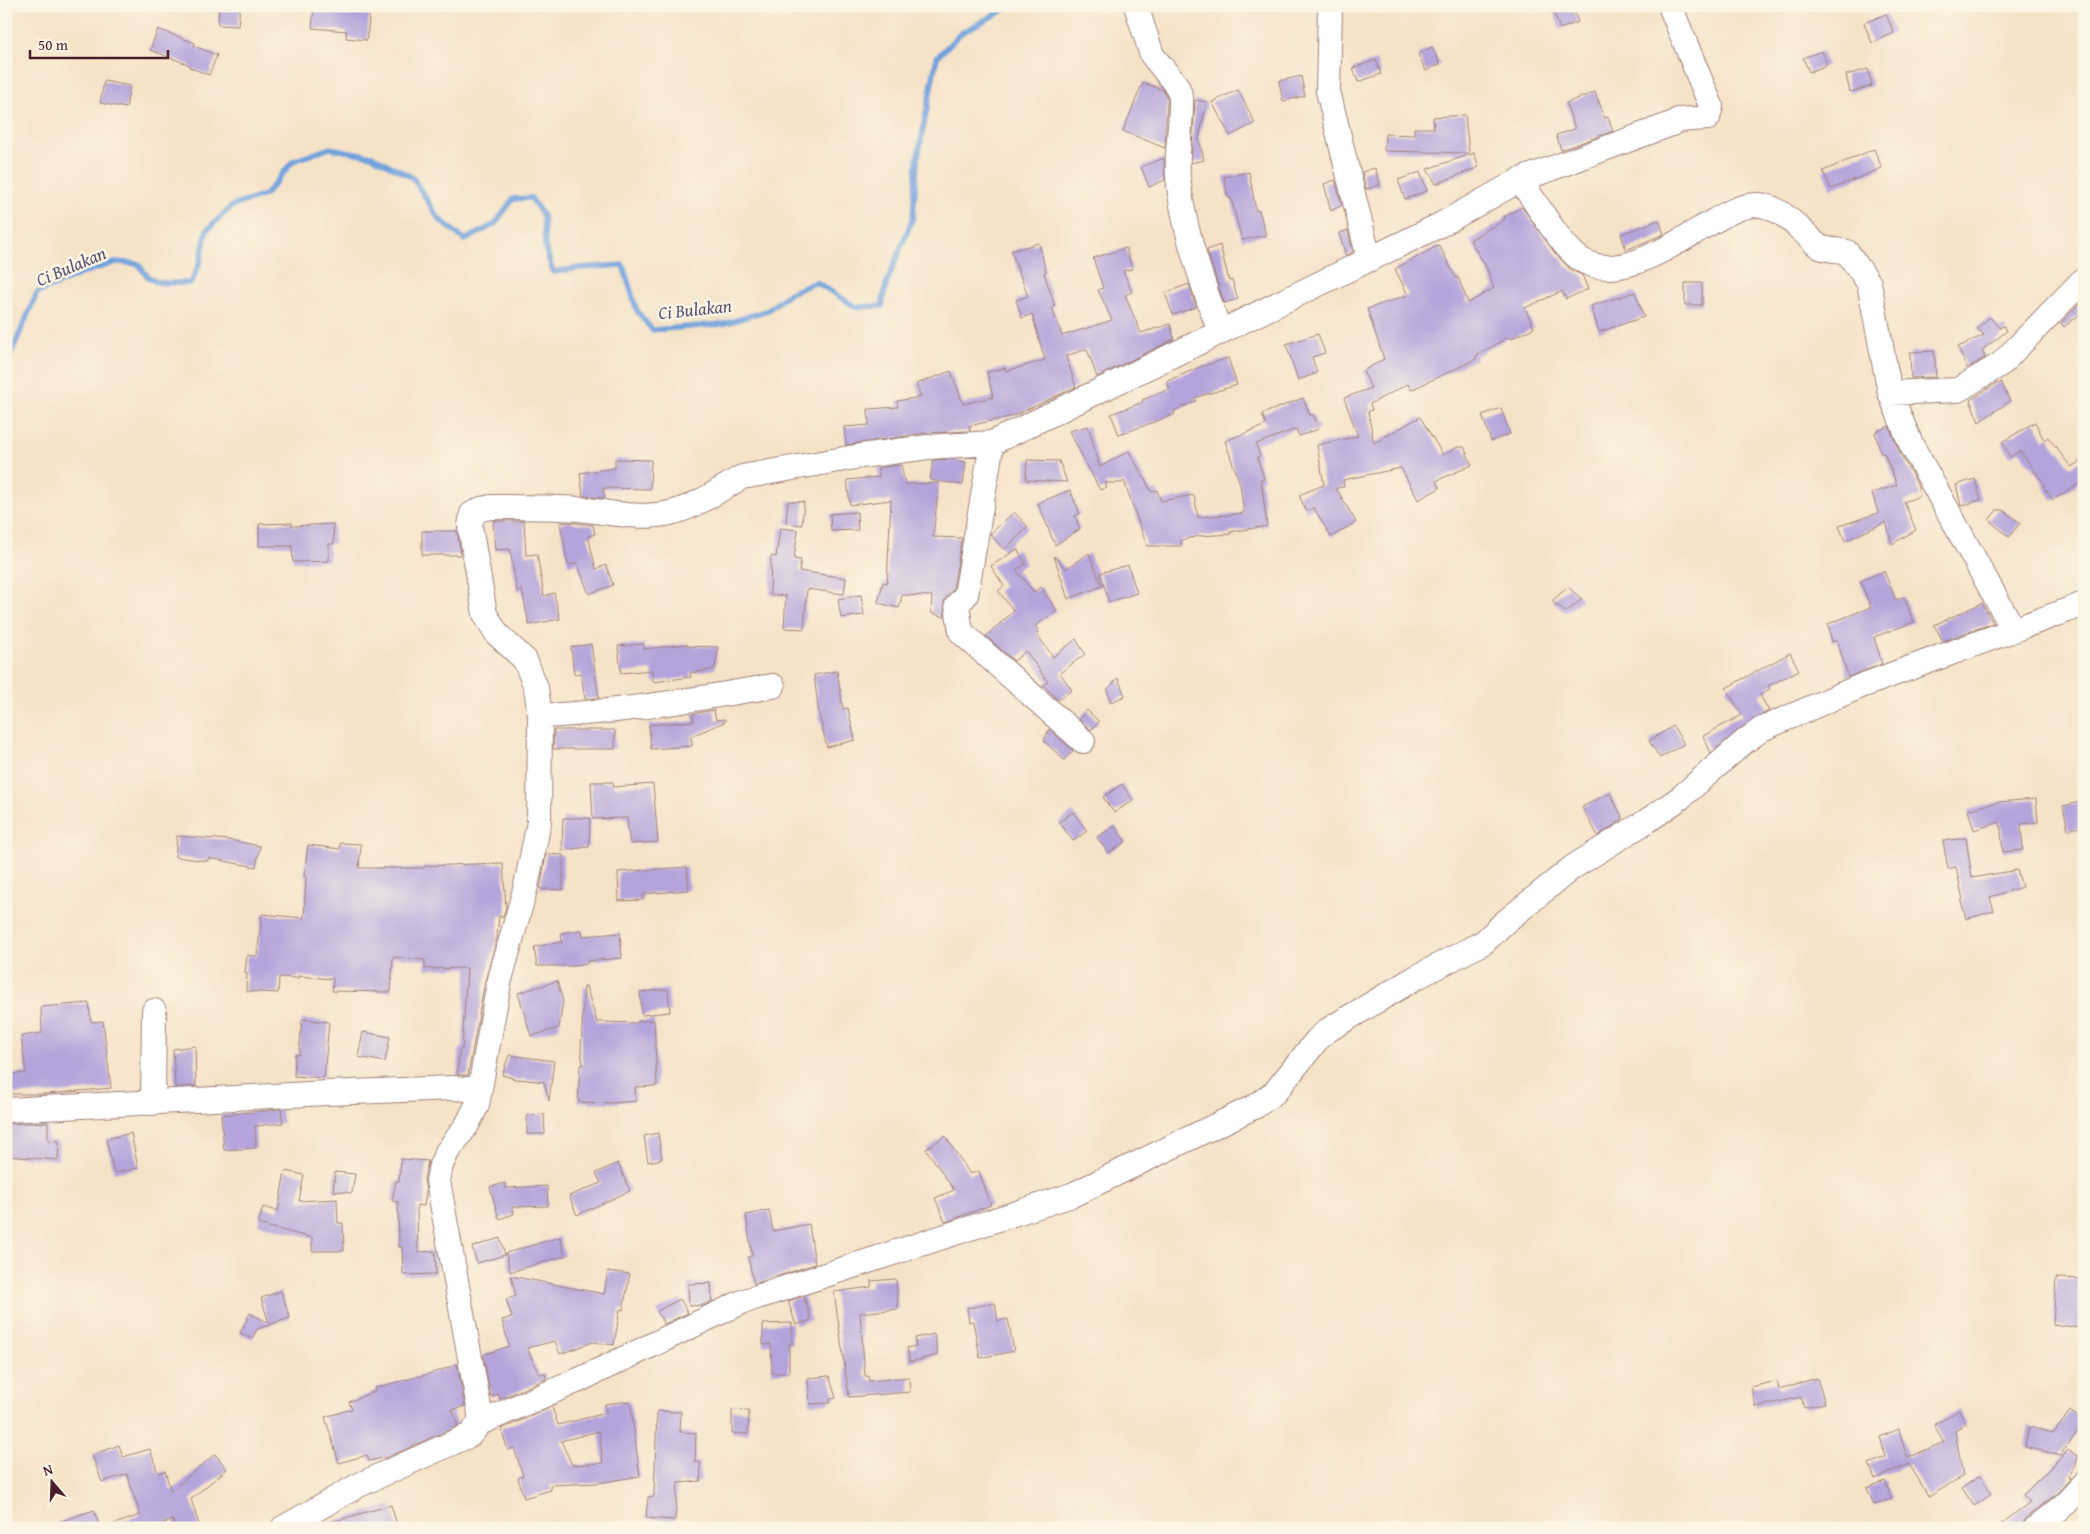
<svg xmlns="http://www.w3.org/2000/svg" width="2090" height="1534" font-family="'Gentium Book Plus',serif">
	<style>
		.lines { fill: none; stroke-linecap: round; stroke-linejoin: round }
		.stream { stroke: #73a2dc; stroke-width: 5.5 }
		.building { fill: #b5a4db; fill-rule: evenodd }
		.minor-casing { stroke: #a0817a; stroke-width: 26 }
		.minor { stroke: #fff; stroke-width: 24 }
		.labels { text-anchor: middle; dominant-baseline: central; stroke-width: 5; stroke-linejoin: round; paint-order: stroke }
		.water-label { font-size: 18px; font-style: italic; fill: #5a5372; stroke: #fcf5e5 }
	</style>
	<rect width="100%" height="100%" fill="#fcf5e5"/>
	<filter id="ink" filterUnits="userSpaceOnUse"><feTurbulence type="fractalNoise" baseFrequency=".02" numOctaves="2"/><feDisplacementMap in="SourceGraphic" scale="10" xChannelSelector="R" yChannelSelector="G"/><feConvolveMatrix kernelMatrix="1 2 1 2 8 2 1 2 1" color-interpolation-filters="sRGB"/></filter>
	<filter id="wash" filterUnits="userSpaceOnUse"><feTurbulence type="fractalNoise" baseFrequency=".0096" numOctaves="4" result="noise"/><feDisplacementMap in="SourceGraphic" scale="20" xChannelSelector="R" yChannelSelector="G"/><feGaussianBlur stdDeviation="1.12" result="paint"/><feColorMatrix in="noise" values="0 0 0 0 0 0 0 0 0 0 0 0 0 0 0 0 0 1.4 0 .05"/><feComposite in="paint" operator="in"/></filter>
	<g filter="url(#wash)">
		<rect width="100%" height="100%" fill="#f5e3c8"/>
		<g class="lines">
			<path class="stream" d="M 6,359 L 10,356 L 37,293 L 83,273 L 117,262 L 139,264 C 151,289 166,282 191,283 L 200,262 L 207,230 L 232,206 L 265,195 L 293,161 L 330,148 L 372,156 L 413,178 L 439,219 L 465,240 L 495,224 L 513,199 L 531,198 L 543,216 L 545,246 L 553,272 L 579,268 L 623,265 L 637,311 L 652,330 L 724,324 L 768,310 L 790,293 L 816,282 L 856,307 L 882,306 L 886,285 L 913,217 L 917,161 L 937,57 L 961,33 L 1011,6"/>
		</g>
		<g id="blocks">
			<path class="building" d="M 219,6 L 240,6 L 238,26 L 218,25 Z
				M 314,6 L 370,6 L 367,40 L 346,38 L 347,31 L 312,28 Z
				M 1551,6 L 1572,6 L 1578,22 L 1560,29 Z
				M 1886,14 L 1894,33 L 1872,43 L 1864,23 Z
				M 158,29 L 195,43 L 194,46 L 217,55 L 209,75 L 189,67 L 190,65 L 150,50 Z
				M 1432,47 L 1440,64 L 1426,71 L 1418,54 Z
				M 1822,51 L 1827,65 L 1809,72 L 1803,58 Z
				M 1376,60 L 1381,74 L 1358,82 L 1353,68 Z
				M 1868,69 L 1872,86 L 1850,92 L 1846,75 Z
				M 1301,76 L 1305,96 L 1283,101 L 1279,81 Z
				M 104,81 L 130,86 L 126,108 L 100,103 Z
				M 1143,82 L 1164,91 L 1167,99 L 1165,148 L 1123,131 Z
				M 1238,90 L 1255,123 L 1230,136 L 1212,102 Z
				M 1595,92 L 1605,118 L 1608,117 L 1613,131 L 1561,150 L 1556,135 L 1575,129 L 1566,103 Z
				M 1195,100 L 1207,102 L 1199,138 L 1204,160 L 1191,163 Z
				M 1465,115 L 1469,153 L 1384,151 L 1385,134 L 1414,135 L 1414,128 L 1434,128 L 1433,117 Z
				M 1874,149 L 1882,168 L 1831,189 L 1823,171 Z
				M 1474,153 L 1479,167 L 1436,184 L 1427,169 Z
				M 1164,158 L 1165,180 L 1149,187 L 1141,167 Z
				M 1375,168 L 1380,185 L 1366,189 L 1362,172 Z
				M 1249,172 L 1256,211 L 1259,210 L 1266,235 L 1242,240 L 1231,198 L 1228,198 L 1224,177 Z
				M 1420,172 L 1427,191 L 1405,199 L 1398,180 Z
				M 1335,180 L 1342,205 L 1331,211 L 1324,184 Z
				M 1522,207 L 1555,253 L 1571,270 L 1582,275 L 1588,289 L 1566,299 L 1562,291 L 1525,308 L 1534,328 L 1510,339 L 1509,337 L 1476,356 L 1476,359 L 1411,390 L 1408,384 L 1370,404 L 1372,410 L 1368,412 L 1374,443 L 1420,417 L 1443,455 L 1458,447 L 1464,447 L 1472,465 L 1436,481 L 1440,488 L 1418,500 L 1401,468 L 1343,480 L 1344,487 L 1336,488 L 1356,522 L 1331,537 L 1314,508 L 1306,511 L 1299,495 L 1324,485 L 1317,445 L 1358,436 L 1344,398 L 1371,388 L 1363,371 L 1384,359 L 1367,309 L 1408,295 L 1395,269 L 1439,245 L 1456,278 L 1458,277 L 1468,303 L 1494,288 L 1486,267 L 1470,240 L 1505,219 L 1504,217 Z
				M 1659,220 L 1664,234 L 1626,250 L 1621,234 Z
				M 1348,230 L 1353,252 L 1346,256 L 1339,233 Z
				M 1039,243 L 1046,272 L 1044,273 L 1055,306 L 1052,307 L 1062,336 L 1112,320 L 1098,290 L 1103,288 L 1093,258 L 1126,248 L 1132,269 L 1123,271 L 1132,292 L 1125,295 L 1141,333 L 1170,324 L 1174,339 L 1097,377 L 1087,349 L 1066,356 L 1076,387 L 1013,416 L 969,426 L 970,431 L 926,433 L 846,445 L 844,427 L 869,425 L 868,409 L 898,407 L 897,401 L 921,397 L 916,384 L 951,371 L 963,404 L 993,397 L 987,372 L 1005,368 L 1006,371 L 1045,360 L 1032,314 L 1022,318 L 1016,300 L 1028,296 L 1011,251 Z
				M 1220,245 L 1229,281 L 1232,280 L 1238,299 L 1224,303 L 1207,250 Z
				M 1685,283 L 1702,283 L 1702,305 L 1685,305 Z
				M 1189,284 L 1196,307 L 1173,315 L 1165,293 Z
				M 1635,292 L 1644,317 L 1599,332 L 1591,306 Z
				M 2084,299 L 2084,311 L 2064,327 L 2061,323 Z
				M 1990,317 L 1999,328 L 2004,326 L 2007,331 L 1982,350 L 1985,358 L 1967,368 L 1958,347 L 1984,335 L 1977,328 Z
				M 1318,334 L 1325,353 L 1312,357 L 1317,373 L 1298,380 L 1286,344 Z
				M 1934,351 L 1936,377 L 1911,378 L 1910,352 Z
				M 1228,358 L 1237,385 L 1194,398 L 1196,401 L 1174,411 L 1175,414 L 1119,435 L 1111,414 L 1143,402 L 1142,400 L 1170,389 L 1167,381 L 1200,367 Z
				M 2001,382 L 2010,401 L 1979,422 L 1970,400 L 1997,383 L 1998,384 Z
				M 1303,398 L 1310,415 L 1313,414 L 1319,429 L 1299,436 L 1296,429 L 1256,444 L 1260,456 L 1257,457 L 1264,479 L 1261,480 L 1267,526 L 1230,532 L 1231,534 L 1200,536 L 1181,540 L 1181,546 L 1147,546 L 1124,481 L 1121,483 L 1105,483 L 1107,487 L 1100,490 L 1069,431 L 1088,426 L 1100,467 L 1129,451 L 1152,492 L 1157,490 L 1161,501 L 1194,495 L 1198,517 L 1228,515 L 1244,513 L 1240,484 L 1225,441 L 1266,425 L 1262,414 Z
				M 1501,408 L 1510,434 L 1491,441 L 1482,415 Z
				M 2035,422 L 2044,440 L 2048,437 L 2071,467 L 2084,459 L 2084,480 L 2053,500 L 2043,486 L 2045,485 L 2020,451 L 2010,457 L 2002,442 Z
				M 1889,426 L 1899,451 L 1917,484 L 1920,496 L 1904,502 L 1916,530 L 1892,544 L 1886,522 L 1845,541 L 1839,526 L 1878,513 L 1872,493 L 1897,485 L 1884,453 L 1881,454 L 1875,432 Z
				M 615,459 L 651,460 L 650,489 L 603,488 L 605,498 L 583,496 L 580,473 L 615,468 Z
				M 949,459 L 966,462 L 963,485 L 930,480 L 933,460 Z
				M 1027,460 L 1059,461 L 1067,482 L 1026,480 Z
				M 901,465 L 905,484 L 939,483 L 933,537 L 962,538 L 953,589 L 944,601 L 945,617 L 931,613 L 932,596 L 902,595 L 899,608 L 878,603 L 883,582 L 887,583 L 891,500 L 850,505 L 847,480 L 879,477 L 878,468 Z
				M 1975,479 L 1981,500 L 1961,506 L 1956,485 Z
				M 1070,490 L 1080,514 L 1075,516 L 1080,529 L 1055,545 L 1038,503 Z
				M 788,501 L 804,502 L 802,525 L 786,523 Z
				M 1997,510 L 2003,510 L 2020,523 L 2009,537 L 1989,520 Z
				M 857,512 L 858,530 L 831,531 L 830,514 Z
				M 1014,512 L 1028,527 L 1004,550 L 990,534 Z
				M 493,521 L 524,521 L 526,555 L 537,554 L 544,596 L 554,593 L 560,619 L 529,625 L 522,590 L 517,591 L 510,549 L 495,550 Z
				M 567,522 L 593,525 L 595,534 L 588,536 L 596,569 L 606,565 L 613,585 L 589,594 L 577,563 L 568,565 L 560,523 Z
				M 292,523 L 292,526 L 333,524 L 334,544 L 329,544 L 329,561 L 293,562 L 292,546 L 259,546 L 259,524 Z
				M 780,528 L 798,530 L 794,559 L 801,560 L 799,571 L 846,578 L 844,594 L 807,589 L 804,629 L 784,628 L 786,596 L 770,595 L 771,556 L 776,557 Z
				M 422,531 L 457,531 L 461,555 L 422,555 Z
				M 1017,549 L 1026,564 L 1016,570 L 1034,592 L 1041,587 L 1057,611 L 1035,626 L 1039,631 L 1036,633 L 1053,657 L 1076,639 L 1085,654 L 1060,673 L 1072,690 L 1058,700 L 1043,685 L 1048,682 L 1026,651 L 1014,661 L 986,636 L 1014,611 L 998,591 L 1004,586 L 991,566 Z
				M 1089,553 L 1102,586 L 1068,599 L 1054,556 L 1066,569 Z
				M 1128,565 L 1137,593 L 1109,602 L 1100,573 Z
				M 1884,571 L 1896,600 L 1904,597 L 1914,622 L 1874,637 L 1882,664 L 1848,677 L 1837,640 L 1832,642 L 1828,624 L 1871,607 L 1860,581 Z
				M 1568,587 L 1582,599 L 1566,612 L 1552,601 Z
				M 861,595 L 864,615 L 841,618 L 838,599 Z
				M 1982,603 L 1993,623 L 1943,641 L 1934,625 Z
				M 591,644 L 599,698 L 585,699 L 581,673 L 574,674 L 571,647 Z
				M 644,644 L 644,649 L 687,644 L 687,646 L 718,647 L 715,669 L 690,673 L 691,677 L 653,682 L 652,670 L 621,673 L 618,646 Z
				M 1790,653 L 1799,670 L 1768,686 L 1770,689 L 1760,695 L 1769,711 L 1754,718 L 1711,753 L 1703,736 L 1742,715 L 1726,688 Z
				M 837,671 L 843,709 L 848,708 L 855,740 L 827,747 L 819,715 L 814,675 Z
				M 1118,678 L 1125,696 L 1111,702 L 1107,690 Z
				M 714,710 L 716,720 L 725,719 L 725,722 L 691,736 L 692,746 L 651,749 L 649,725 L 694,721 L 692,714 Z
				M 1087,710 L 1099,722 L 1091,730 L 1079,719 Z
				M 1673,726 L 1684,744 L 1660,758 L 1649,741 Z
				M 1049,729 L 1073,751 L 1064,760 L 1044,741 Z
				M 554,730 L 615,730 L 615,749 L 553,749 Z
				M 591,782 L 613,782 L 614,787 L 653,784 L 658,842 L 630,844 L 627,818 L 593,819 Z
				M 1122,784 L 1133,800 L 1114,813 L 1103,797 Z
				M 1610,793 L 1623,819 L 1598,836 L 1582,807 Z
				M 2036,799 L 2038,822 L 2021,824 L 2023,850 L 2003,852 L 2000,822 L 1974,830 L 1968,810 L 1998,802 Z
				M 2080,802 L 2084,826 L 2068,830 L 2063,806 Z
				M 1073,812 L 1087,831 L 1073,841 L 1059,822 Z
				M 563,818 L 590,818 L 589,847 L 562,850 Z
				M 1115,826 L 1126,842 L 1108,853 L 1097,837 Z
				M 177,836 L 229,840 L 260,846 L 256,867 L 208,858 L 208,861 L 175,857 Z
				M 1966,838 L 1972,878 L 2017,870 L 2022,887 L 1990,897 L 1994,911 L 1966,919 L 1961,901 L 1963,900 L 1956,867 L 1948,869 L 1943,841 Z
				M 340,843 L 361,844 L 359,868 L 424,868 L 424,866 L 503,863 L 506,908 L 503,916 L 499,916 L 497,938 L 485,981 L 468,1075 L 457,1075 L 460,1049 L 462,1049 L 467,968 L 425,969 L 425,960 L 393,957 L 391,992 L 332,991 L 333,979 L 298,976 L 298,978 L 279,977 L 278,993 L 246,991 L 247,973 L 245,973 L 247,955 L 257,956 L 262,914 L 304,918 L 306,877 L 304,876 L 308,845 L 340,849 Z
				M 546,854 L 563,855 L 563,890 L 540,889 Z
				M 687,867 L 689,890 L 643,894 L 643,900 L 619,901 L 618,872 Z
				M 582,930 L 583,936 L 620,933 L 622,958 L 587,961 L 587,964 L 573,966 L 537,966 L 534,947 L 562,942 L 561,933 Z
				M 557,981 L 563,1001 L 559,1028 L 531,1036 L 518,993 Z
				M 586,986 L 597,1022 L 638,1023 L 638,1021 L 654,1020 L 657,1086 L 635,1087 L 636,1101 L 613,1103 L 578,1102 L 580,1065 L 583,1065 L 581,1050 L 584,987 Z
				M 668,989 L 670,1012 L 642,1015 L 640,992 Z
				M 89,1003 L 91,1022 L 103,1021 L 111,1088 L 48,1094 L 11,1094 L 10,1074 L 26,1073 L 21,1036 L 42,1033 L 41,1007 Z
				M 302,1019 L 329,1022 L 324,1078 L 294,1076 L 295,1054 L 299,1055 Z
				M 363,1032 L 390,1037 L 385,1062 L 358,1057 Z
				M 195,1046 L 196,1086 L 175,1087 L 173,1049 Z
				M 509,1055 L 554,1061 L 549,1101 L 544,1082 L 519,1079 L 519,1080 L 502,1075 Z
				M 281,1109 L 283,1123 L 255,1126 L 256,1148 L 224,1150 L 221,1115 Z
				M 544,1114 L 545,1134 L 527,1134 L 527,1115 Z
				M 48,1122 L 48,1140 L 59,1141 L 58,1160 L 6,1156 L 6,1124 Z
				M 131,1133 L 138,1168 L 114,1173 L 106,1139 Z
				M 658,1133 L 662,1159 L 648,1162 L 644,1136 Z
				M 945,1136 L 970,1174 L 979,1171 L 991,1205 L 945,1222 L 935,1198 L 954,1190 L 926,1149 Z
				M 401,1159 L 428,1161 L 424,1179 L 426,1191 L 424,1206 L 417,1205 L 418,1252 L 435,1251 L 436,1274 L 403,1275 L 402,1247 L 399,1247 L 398,1202 L 392,1201 L 396,1181 L 399,1181 Z
				M 618,1163 L 630,1191 L 577,1215 L 569,1196 L 601,1183 L 596,1173 Z
				M 285,1171 L 304,1175 L 299,1201 L 337,1199 L 338,1223 L 343,1223 L 344,1251 L 312,1251 L 312,1238 L 258,1224 L 263,1207 L 278,1211 Z
				M 335,1172 L 355,1174 L 352,1193 L 333,1191 Z
				M 505,1183 L 506,1188 L 547,1186 L 548,1206 L 512,1207 L 514,1214 L 499,1219 L 490,1187 Z
				M 769,1210 L 773,1231 L 809,1224 L 815,1264 L 754,1284 L 748,1257 L 752,1256 L 746,1215 Z
				M 560,1237 L 565,1256 L 510,1272 L 506,1253 Z
				M 500,1238 L 505,1255 L 477,1263 L 472,1247 Z
				M 608,1271 L 630,1274 L 623,1310 L 620,1309 L 614,1345 L 593,1342 L 560,1354 L 555,1341 L 527,1348 L 539,1374 L 545,1373 L 546,1379 L 500,1399 L 498,1394 L 491,1397 L 483,1355 L 509,1346 L 502,1320 L 512,1317 L 506,1299 L 516,1296 L 511,1276 L 604,1294 Z
				M 2056,1278 L 2084,1279 L 2084,1302 L 2079,1328 L 2053,1324 Z
				M 896,1279 L 898,1309 L 860,1313 L 865,1376 L 868,1376 L 869,1381 L 909,1377 L 910,1392 L 849,1397 L 834,1292 L 871,1287 L 871,1281 Z
				M 711,1283 L 712,1301 L 704,1305 L 689,1306 L 688,1284 Z
				M 281,1291 L 290,1318 L 257,1329 L 252,1339 L 240,1333 L 250,1313 L 269,1323 L 261,1298 Z
				M 804,1296 L 811,1320 L 796,1325 L 788,1301 Z
				M 680,1299 L 688,1313 L 664,1324 L 657,1311 Z
				M 995,1303 L 998,1321 L 1008,1319 L 1014,1351 L 980,1358 L 973,1321 L 969,1322 L 967,1308 Z
				M 792,1323 L 792,1344 L 789,1344 L 789,1373 L 772,1373 L 771,1344 L 763,1345 L 763,1324 Z
				M 934,1334 L 938,1355 L 910,1362 L 907,1348 L 916,1346 L 915,1338 Z
				M 457,1364 L 465,1406 L 452,1410 L 458,1426 L 388,1457 L 369,1461 L 367,1455 L 339,1463 L 325,1417 L 352,1409 L 349,1402 L 375,1391 L 375,1388 L 439,1371 Z
				M 829,1376 L 836,1398 L 830,1399 L 830,1403 L 810,1404 L 808,1378 Z
				M 1817,1378 L 1825,1403 L 1804,1408 L 1801,1397 L 1756,1407 L 1751,1387 L 1777,1381 L 1779,1389 Z
				M 630,1401 L 640,1476 L 598,1483 L 550,1485 L 551,1490 L 524,1498 L 518,1478 L 523,1476 L 514,1448 L 508,1450 L 501,1429 L 552,1407 L 558,1425 L 606,1413 L 605,1404 ZM 599,1431 L 603,1463 L 572,1465 L 561,1441 Z
				M 732,1410 L 749,1411 L 748,1434 L 732,1433 Z
				M 1959,1410 L 1966,1424 L 1955,1431 L 1963,1476 L 1929,1497 L 1909,1464 L 1875,1479 L 1869,1464 L 1886,1457 L 1880,1437 L 1899,1429 L 1907,1458 L 1944,1442 L 1934,1425 Z
				M 657,1411 L 681,1412 L 680,1432 L 696,1433 L 695,1462 L 700,1462 L 701,1481 L 678,1483 L 675,1520 L 646,1518 L 648,1497 L 654,1496 Z
				M 2070,1411 L 2084,1421 L 2084,1423 L 2060,1455 L 2025,1447 L 2029,1427 L 2054,1433 Z
				M 119,1445 L 123,1457 L 150,1449 L 158,1473 L 165,1471 L 171,1491 L 215,1454 L 227,1469 L 191,1499 L 199,1525 L 191,1528 L 175,1528 L 173,1520 L 149,1528 L 112,1528 L 112,1525 L 140,1515 L 127,1474 L 102,1482 L 92,1455 Z
				M 2068,1450 L 2079,1457 L 2068,1477 L 2070,1479 L 2056,1494 L 2027,1517 L 2020,1528 L 1996,1528 L 2030,1502 L 2023,1495 Z
				M 1980,1476 L 1992,1494 L 1974,1506 L 1962,1488 Z
				M 1885,1481 L 1892,1499 L 1874,1505 L 1867,1488 Z
				M 391,1505 L 398,1528 L 324,1528 L 324,1524 Z
				M 94,1510 L 100,1528 L 51,1528 L 50,1525 Z"/>
		</g>
	</g>
	<g filter="url(#ink)">
		<use href="#blocks" fill-opacity="0" stroke="#a0817a" stroke-width="1"/>
		<g class="lines">
			<defs>
				<path id="minor" d="M 1136,6 L 1152,55 L 1177,86 L 1181,97 C 1182,124 1176,151 1178,177 C 1183,231 1203,283 1220,333
					M 1330,6 L 1328,91 L 1369,259
					M 1520,180 C 1535,201 1561,246 1580,259 C 1616,283 1669,247 1700,229 C 1717,220 1735,206 1755,205 C 1777,204 1793,223 1809,237 C 1812,240 1816,245 1820,247 C 1828,250 1839,250 1847,252 L 1869,283 L 1890,393 L 1911,444 L 2013,629
					M 1890,393 L 1958,390 L 2001,364 L 2084,279
					M 992,443 L 966,595 L 957,605 L 961,632 L 1083,741
					M 540,716 C 618,713 696,699 773,686
					M 153,1103 L 154,1011
					M 6,1110 L 327,1093 L 453,1088 L 480,1090
					M 480,1423 L 581,1379 L 742,1302 L 1072,1195 L 1256,1106 L 1275,1092 L 1317,1040 L 1328,1030 L 1415,978 L 1484,942 L 1505,922 L 1573,867 L 1650,819 L 1680,798 L 1744,742 L 1762,729 L 1861,686 L 2084,604
					M 283,1528 L 359,1485 L 470,1435 L 480,1423 L 480,1413 L 438,1181 L 441,1165 L 447,1152 L 467,1125 L 477,1105 L 499,983 L 526,886 L 539,822 L 540,716 L 536,688 L 525,660 L 497,634 L 485,614 L 470,526 L 472,514 L 481,509 L 491,507 C 520,507 550,507 579,509 C 609,512 640,520 670,513 C 696,507 719,490 742,477 L 861,456 L 928,447 L 992,443 L 1442,224 L 1520,180 L 1674,123 L 1678,120 L 1708,118 L 1711,106 L 1670,6
					M 2036,1528 L 2065,1504 L 2084,1484"/>
			</defs>
			<use href="#minor" class="minor-casing"/>
			<use href="#minor" class="minor"/>
		</g>
	</g>
	<g class="labels">
		<g class="water-label">
			<text transform="translate(71 266) rotate(-23)">Ci Bulakan</text>
			<text transform="translate(695 309) rotate(-6)">Ci Bulakan</text>
		</g>
	</g>
	<rect width="2090" height="1534" fill="none" stroke="#fcf5e5" stroke-width="25"/>
	<g transform="translate(52 1482) rotate(341)" stroke="#fcf5e5" stroke-width="4" paint-order="stroke">
	<path d="M0-4L9 19L0 12L-9 19Z" fill="#4a1f2b"/>
	<text y="-8" font-size="14" font-weight="bold" text-anchor="middle" fill="#4a1f2b">N</text>
	</g>
	<path d="M30 50v8h138v-8" fill="none" stroke="#4a1f2b" stroke-width="2.5"/>
	<text x="38" y="50" font-size="15" fill="#4a1f2b" stroke="#fcf5e5" stroke-width="4" paint-order="stroke">50 m</text>
</svg>
